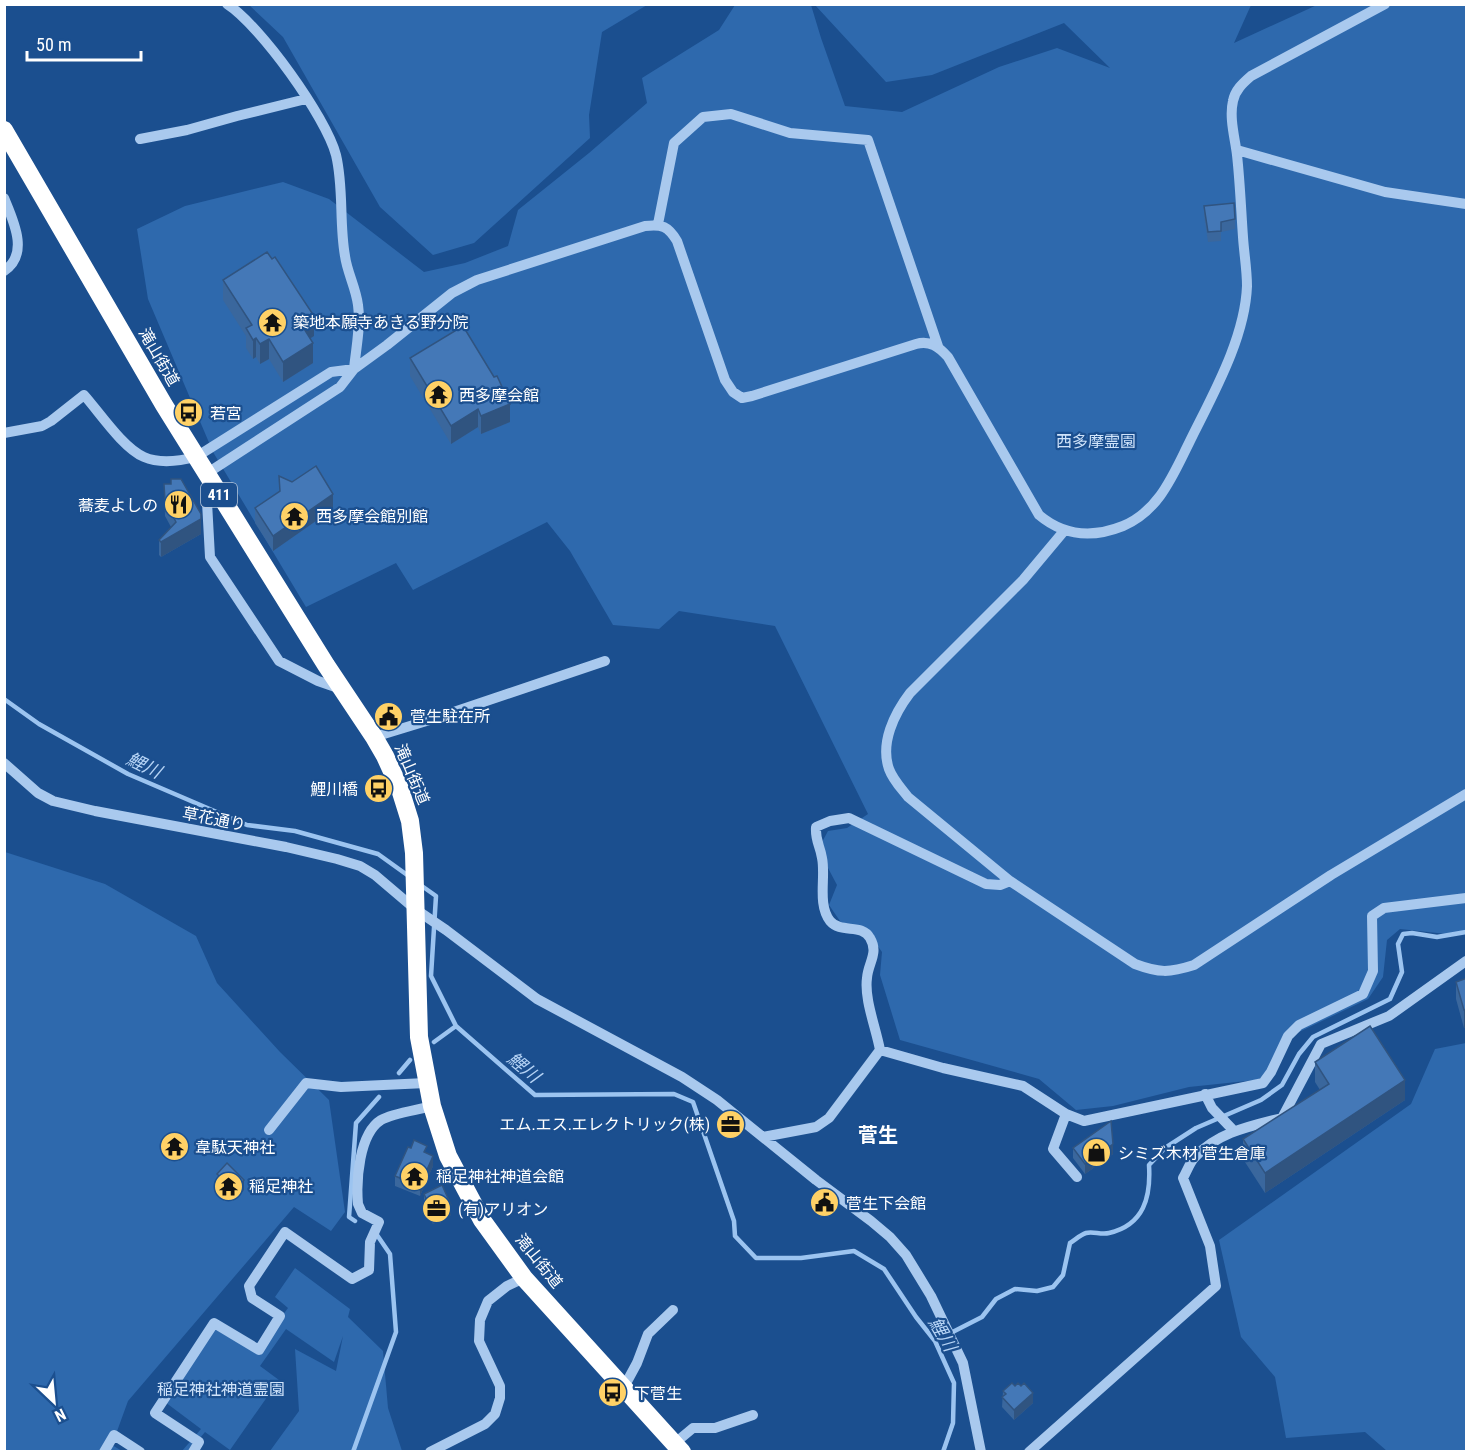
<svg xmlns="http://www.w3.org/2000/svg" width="1471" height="1456" font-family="'Roboto Condensed','Noto Sans JP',sans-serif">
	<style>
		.green { fill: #2e69ad }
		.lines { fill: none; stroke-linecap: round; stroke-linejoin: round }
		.stream { stroke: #9cc4f0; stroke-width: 4.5 }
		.minor { stroke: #a9c9ee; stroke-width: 10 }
		.highway { stroke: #fff; stroke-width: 18 }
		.wall { fill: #3a679d }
		.shaded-wall { fill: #305480 }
		.building { fill: #4478b7; stroke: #305480; stroke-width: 1.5 }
		.labels { text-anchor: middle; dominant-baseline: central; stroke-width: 4.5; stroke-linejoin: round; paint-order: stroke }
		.shield { fill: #1b4f8f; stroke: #bbcadd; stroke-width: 1.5 }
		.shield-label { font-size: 15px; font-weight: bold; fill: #fff }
		.poi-label { font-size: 16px; fill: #fff; stroke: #1b4f8f; text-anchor: start }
		.street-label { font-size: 16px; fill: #fff; stroke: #1b4f8f }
		.park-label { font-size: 16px; fill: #cfe3fa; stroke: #1b4f8f }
		.water-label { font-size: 18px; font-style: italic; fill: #b5d3f5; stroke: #1b4f8f }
		.quarter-label { font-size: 20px; font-weight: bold; fill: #fff; stroke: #1b4f8f }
	</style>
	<rect width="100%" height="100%" fill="#1b4f8f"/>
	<path class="green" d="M 249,5 L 647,5 L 602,32 L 589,115 L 590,138 L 474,243 L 433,255 L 380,207 L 283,37 Z
		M 735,5 L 811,5 L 821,38 L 845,106 L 902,112 L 999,67 L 1057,48 L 1110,68 L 1064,23 L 932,75 L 886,82 L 815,5 L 1251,5 L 1234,43 L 1317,5 L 1466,5 L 1466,930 L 1456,935 L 1400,929 L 1387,940 L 1383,977 L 1368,999 L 1299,1032 L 1285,1042 L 1270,1074 L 1256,1080 L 1189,1087 L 1113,1106 L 1076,1110 L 1039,1079 L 900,1040 L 880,975 L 882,952 L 865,928 L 842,924 L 829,905 L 837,885 L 828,868 L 821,844 L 828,831 L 847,828 L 868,814 L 775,626 L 679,611 L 659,629 L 613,625 L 570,551 L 547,522 L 413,590 L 396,563 L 306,607 L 213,452 L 148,299 L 137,229 L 185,206 L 283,182 L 329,199 L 424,272 L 465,263 L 508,246 L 518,210 L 589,153 L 647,103 L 642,78 L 719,30 Z
		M 5,852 L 105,884 L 196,936 L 217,983 L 280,1052 L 329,1100 L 345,1212 L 331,1231 L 294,1207 L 128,1401 L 112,1445 L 122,1451 L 5,1452 Z
		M 1466,1043 L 1466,1451 L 1387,1451 L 1365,1432 L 1286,1438 L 1275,1377 L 1241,1337 L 1219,1240 L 1411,1104 L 1435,1049 Z
		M 295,1268 L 350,1309 L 348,1317 L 383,1351 L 388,1408 L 402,1451 L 270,1451 L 299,1411 L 295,1349 L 336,1371 L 343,1336 L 334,1362 L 286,1329 L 260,1366 L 279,1380 L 230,1450 L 205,1432 L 189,1451 L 182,1451 L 201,1429 L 161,1399 L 211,1327 L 255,1352 L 288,1308 L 275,1297 Z"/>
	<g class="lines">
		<path class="stream" d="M 4,699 L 39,724 L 128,774 L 247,825 L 295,831 L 378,854 L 410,877
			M 419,884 L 436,896 L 431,976 L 456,1026 L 535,1095 L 674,1094 L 693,1102 L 734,1221 L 735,1236 L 756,1258 L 801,1258 L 854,1251 L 884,1269 L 916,1317 L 935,1341 L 954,1383 L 953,1423 L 943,1452
			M 434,1042 L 456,1026
			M 399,1073 L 410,1060
			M 355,1221 L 349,1217 L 356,1123 L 379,1097
			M 935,1341 L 982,1317 L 996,1299 L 1015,1289 L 1037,1291 L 1053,1287 L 1063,1275 L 1070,1243 C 1075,1240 1080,1235 1086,1233 C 1093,1231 1101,1235 1109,1233 C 1144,1225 1151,1197 1149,1165 L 1165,1148 L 1196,1128 L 1261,1100 L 1282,1085 L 1299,1054 L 1313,1037 L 1390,999 L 1402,972 L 1398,944 L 1403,934 L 1412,933 L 1437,937 L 1466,932
			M 353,1452 L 396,1332 L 390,1254 L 377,1235"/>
		<path class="minor" d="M 227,4 C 260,25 326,117 336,155 C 344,188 339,223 345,256 C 347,272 356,288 358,305 C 361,326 356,348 354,369
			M 140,139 L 187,130 L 237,116 L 306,99
			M 1237,150 L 1385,192 L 1466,204
			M 4,198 C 13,220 30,254 4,271
			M 658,224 L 674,143 L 703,117 L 731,114 L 790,133 L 868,140 L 938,346
			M 4,433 L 42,426 L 51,421 L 84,395 C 100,413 123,448 144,457 C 160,464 180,461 196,457 L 331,372 L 354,369
			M 206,474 L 340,387 L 354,369 L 387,345 L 452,293 L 477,280 L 645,226 C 662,224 668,226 677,241 L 725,380 L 733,392 L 742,398 L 752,396 L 916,344 C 930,340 939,347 948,357 L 1039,515 C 1064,536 1093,538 1123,526 C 1159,511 1173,475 1189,443 C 1212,396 1245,339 1247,286 C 1247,270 1244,253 1243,237 C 1241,209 1240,182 1237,155 C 1235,138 1229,118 1233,101 C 1235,90 1243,83 1251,76 L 1385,4
			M 210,480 L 207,502 L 210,557 L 279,661 L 318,681 L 341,689
			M 1064,531 L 1023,580 L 910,693 C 894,714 880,743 889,769 C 893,780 901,788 908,797 L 1010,881 L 1135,964 C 1159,973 1169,973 1194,965 L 1331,875 L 1466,794
			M 374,737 L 433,719 L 605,661
			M 4,763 L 38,793 L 53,801 L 95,811 L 286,847 L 337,859 L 360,866 L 375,875 L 415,909 L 446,930 L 537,999 L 682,1077 L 717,1100 L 816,1180 L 871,1221 L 890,1237 L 906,1255 L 931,1296 L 963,1363 L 981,1452
			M 880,1050 C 876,1028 864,999 867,978 C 868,963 879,953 870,938 C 862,923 841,934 830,921 C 817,904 826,877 822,858 C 820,845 815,841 816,827 L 830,821 L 849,818 L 986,884 L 1000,885 L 1010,881
			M 1205,1094 L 1212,1108 L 1234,1131
			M 1066,1114 L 1053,1149 L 1077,1177
			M 269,1130 L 306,1083 L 341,1087 L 426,1083
			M 763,1137 L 816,1127 L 829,1118 L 880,1050 L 943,1068 L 1023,1086 L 1066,1114 L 1084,1121 L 1263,1083 L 1271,1072 L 1288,1036 L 1299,1025 L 1363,994 L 1373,971 L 1372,916 L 1384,908 L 1466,898
			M 624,1387 L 637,1363 L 648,1334 L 673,1310
			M 675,1443 L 693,1428 L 715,1428 L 753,1415
			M 104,1452 L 114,1435 L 140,1452
			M 193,1452 L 199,1442 L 155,1413 L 214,1323 L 259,1350 L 280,1316 L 252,1298 L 249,1286 L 285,1232 L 352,1279 L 369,1270 L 370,1242 L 379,1222 L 362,1213 L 358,1204 C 356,1180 359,1134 381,1120 C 393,1113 418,1110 432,1106
			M 430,1452 L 485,1424 L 495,1414 L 500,1398 L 500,1386 L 479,1341 L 480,1320 L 488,1301 L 507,1286 L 524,1278
			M 1029,1452 L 1216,1286 L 1210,1246 L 1183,1178 C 1187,1171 1190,1162 1195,1157 C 1218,1132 1251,1126 1282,1118 L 1321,1044 L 1389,1016 L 1466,961"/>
		<path class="highway" d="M 4,130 L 164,405 L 326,665 L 374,737 L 385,756 L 400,789 L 410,821 L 414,853 L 419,1037 L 432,1106 L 448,1156 L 482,1220 L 524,1278 L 682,1452"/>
	</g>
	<path class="wall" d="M 1204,206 L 1235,219 L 1235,229 L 1221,232 L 1221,241 L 1208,242 L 1204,216 Z
		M 223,280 L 314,336 L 310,339 L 313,363 L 283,382 L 269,359 L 260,364 L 256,357 L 253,359 L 246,348 L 246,336 L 223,300 Z
		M 410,358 L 510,422 L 481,434 L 478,427 L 451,444 L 410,376 Z
		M 292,482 L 333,509 L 273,551 L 255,523 L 255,508 Z
		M 164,484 L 201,534 L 161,557 L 159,555 L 159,540 L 171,527 L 165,516 Z
		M 1467,978 L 1467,1027 L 1464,1028 L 1456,999 L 1456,982 Z
		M 1315,1062 L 1405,1100 L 1265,1193 L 1243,1159 L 1243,1139 L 1320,1090 L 1315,1082 Z
		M 1073,1148 L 1113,1154 L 1085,1174 L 1073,1158 Z
		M 427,1154 L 433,1166 L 420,1196 L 395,1186 L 395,1176 Z
		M 217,1174 L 244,1190 L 235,1200 L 217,1184 Z
		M 424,1194 L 451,1215 L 433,1224 L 424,1204 Z
		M 1003,1391 L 1033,1403 L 1014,1420 L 1002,1407 Z"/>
	<path class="shaded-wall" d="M 314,316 L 314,336 L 301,344 L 301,324 Z
		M 256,338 L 256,357 L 253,359 L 253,340 Z
		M 269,339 L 269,359 L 260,364 L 260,344 Z
		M 313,343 L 313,363 L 283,382 L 283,362 Z
		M 510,404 L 510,422 L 481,434 L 481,416 Z
		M 478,409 L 478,427 L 451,444 L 451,426 Z
		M 333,494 L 333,509 L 273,551 L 273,536 Z
		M 201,519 L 201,534 L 161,557 L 161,542 Z
		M 1464,1010 L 1467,1010 L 1467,1027 L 1464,1028 Z
		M 1405,1080 L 1405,1100 L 1265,1193 L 1265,1173 Z
		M 1113,1144 L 1113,1154 L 1085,1174 L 1085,1164 Z
		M 433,1156 L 433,1166 L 420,1196 L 420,1186 Z
		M 244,1180 L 244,1190 L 235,1200 L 235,1190 Z
		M 451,1205 L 451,1215 L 433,1224 L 433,1214 Z
		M 1033,1393 L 1033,1403 L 1014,1420 L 1014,1410 Z"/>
	<path class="building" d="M 1234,203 L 1235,219 L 1221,222 L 1221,231 L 1208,232 L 1204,206 Z
		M 267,252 L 272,259 L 275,257 L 314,316 L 301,324 L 313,343 L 283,362 L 269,339 L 260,344 L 256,338 L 253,340 L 246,328 L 252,325 L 223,280 Z
		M 463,326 L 494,377 L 497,376 L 510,404 L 481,416 L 478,409 L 451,426 L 410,358 Z
		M 316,466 L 333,494 L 273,536 L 255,508 L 280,491 L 279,476 L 292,482 Z
		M 171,479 L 181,479 L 201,514 L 201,519 L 161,542 L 159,540 L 176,522 L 165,501 L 164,484 L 171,484 Z
		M 1467,978 L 1467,1010 L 1464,1010 L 1456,982 Z
		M 1370,1026 L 1405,1080 L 1265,1173 L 1243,1139 L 1329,1084 L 1315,1062 Z
		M 1111,1121 L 1113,1144 L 1085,1164 L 1073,1148 Z
		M 414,1140 L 427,1146 L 424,1152 L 433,1156 L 420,1186 L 395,1176 L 408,1147 L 411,1148 Z
		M 227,1163 L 244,1180 L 235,1190 L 217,1174 Z
		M 442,1185 L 451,1205 L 433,1214 L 424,1194 Z
		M 1012,1383 L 1015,1386 L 1018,1383 L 1021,1386 L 1024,1383 L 1033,1393 L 1014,1410 L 1002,1397 L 1006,1394 L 1003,1391 Z"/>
	<defs>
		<symbol id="temple-disc" viewBox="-11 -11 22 22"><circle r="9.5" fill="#ffd166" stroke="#1b4f8f"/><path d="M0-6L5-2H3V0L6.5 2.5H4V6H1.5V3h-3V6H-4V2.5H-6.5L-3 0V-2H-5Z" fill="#111"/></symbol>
		<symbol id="bus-disc" viewBox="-11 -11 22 22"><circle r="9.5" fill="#ffd166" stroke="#1b4f8f"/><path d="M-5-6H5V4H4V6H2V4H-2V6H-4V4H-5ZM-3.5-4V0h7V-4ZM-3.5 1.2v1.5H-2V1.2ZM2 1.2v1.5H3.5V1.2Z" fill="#111"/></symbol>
		<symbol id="restaurant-disc" viewBox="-11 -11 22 22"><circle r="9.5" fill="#ffd166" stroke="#1b4f8f"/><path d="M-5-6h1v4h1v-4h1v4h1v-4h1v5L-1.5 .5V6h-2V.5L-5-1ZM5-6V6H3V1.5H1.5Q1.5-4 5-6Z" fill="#111"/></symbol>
		<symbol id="civic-disc" viewBox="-11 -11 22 22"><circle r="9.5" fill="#ffd166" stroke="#1b4f8f"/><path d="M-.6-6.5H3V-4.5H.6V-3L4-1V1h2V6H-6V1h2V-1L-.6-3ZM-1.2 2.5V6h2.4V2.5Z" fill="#111"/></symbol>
		<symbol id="office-disc" viewBox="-11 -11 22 22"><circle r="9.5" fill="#ffd166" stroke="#1b4f8f"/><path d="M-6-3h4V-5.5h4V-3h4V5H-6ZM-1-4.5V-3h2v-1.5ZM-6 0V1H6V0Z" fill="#111"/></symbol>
		<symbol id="shop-disc" viewBox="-11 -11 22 22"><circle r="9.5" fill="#ffd166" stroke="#1b4f8f"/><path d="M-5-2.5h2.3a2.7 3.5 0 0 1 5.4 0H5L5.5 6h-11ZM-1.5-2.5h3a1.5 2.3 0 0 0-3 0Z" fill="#111"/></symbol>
	</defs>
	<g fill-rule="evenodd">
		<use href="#temple-disc" x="256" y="306" width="33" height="33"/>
		<use href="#temple-disc" x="422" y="378" width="33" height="33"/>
		<use href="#bus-disc" x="172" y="396" width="33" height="33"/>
		<use href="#restaurant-disc" x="162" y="488" width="33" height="33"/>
		<use href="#temple-disc" x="278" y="500" width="33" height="33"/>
		<use href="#civic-disc" x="372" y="700" width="33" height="33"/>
		<use href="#bus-disc" x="362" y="772" width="33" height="33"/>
		<use href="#office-disc" x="714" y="1108" width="33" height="33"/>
		<use href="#temple-disc" x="158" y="1130" width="33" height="33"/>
		<use href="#shop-disc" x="1080" y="1136" width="33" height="33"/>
		<use href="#temple-disc" x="398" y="1160" width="33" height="33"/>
		<use href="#temple-disc" x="212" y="1170" width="33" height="33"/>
		<use href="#civic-disc" x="808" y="1186" width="33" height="33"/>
		<use href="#office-disc" x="420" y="1192" width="33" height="33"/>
		<use href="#bus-disc" x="596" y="1376" width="33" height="33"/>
	</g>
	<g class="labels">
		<rect class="shield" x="201" y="483" width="36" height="24" rx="4.5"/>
		<g class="shield-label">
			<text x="219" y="495">411</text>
		</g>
		<g class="poi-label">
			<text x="293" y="322">築地本願寺あきる野分院</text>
			<text x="459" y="395">西多摩会館</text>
			<text x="210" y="413">若宮</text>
			<text x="158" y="505" text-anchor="end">蕎麦よしの</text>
			<text x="316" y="516">西多摩会館別館</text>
			<text x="410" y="716">菅生駐在所</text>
			<text x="358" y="789" text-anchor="end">鯉川橋</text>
			<text x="710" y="1124" text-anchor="end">エム.エス.エレクトリック(株)</text>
			<text x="195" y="1147">韋駄天神社</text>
			<text x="1118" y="1153">シミズ木材 菅生倉庫</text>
			<text x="436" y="1176">稲足神社神道会館</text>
			<text x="249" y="1186">稲足神社</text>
			<text x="846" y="1203">菅生下会館</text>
			<text x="458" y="1209">(有)アリオン</text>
			<text x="634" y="1393">下菅生</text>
		</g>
		<g class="street-label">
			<text transform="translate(159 357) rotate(60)">滝山街道</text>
			<text transform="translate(412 774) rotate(67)">滝山街道</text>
			<text transform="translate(214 819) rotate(11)">草花通り</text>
			<text transform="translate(539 1261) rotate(51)">滝山街道</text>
		</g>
		<g class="park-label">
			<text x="1096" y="441">西多摩霊園</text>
			<text x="221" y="1389">稲足神社神道霊園</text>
		</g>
		<g class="water-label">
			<text transform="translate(144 765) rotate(26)">鯉川</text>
			<text transform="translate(524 1067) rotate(40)">鯉川</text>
			<text transform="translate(943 1334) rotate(60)">鯉川</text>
		</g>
		<g class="quarter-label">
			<text x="878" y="1135">菅生</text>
		</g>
	</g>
	<rect width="1471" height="1456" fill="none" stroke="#ffffff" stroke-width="12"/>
	<g transform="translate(54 1402) rotate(154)" stroke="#1b4f8f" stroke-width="4.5" paint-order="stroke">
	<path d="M0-4.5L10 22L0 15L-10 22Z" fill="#ffffff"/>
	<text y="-9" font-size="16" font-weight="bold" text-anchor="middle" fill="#ffffff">N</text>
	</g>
	<path d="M27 51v9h114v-9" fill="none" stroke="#ffffff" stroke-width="3"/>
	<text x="36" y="51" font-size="18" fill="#ffffff" stroke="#1b4f8f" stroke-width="4.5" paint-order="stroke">50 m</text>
</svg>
